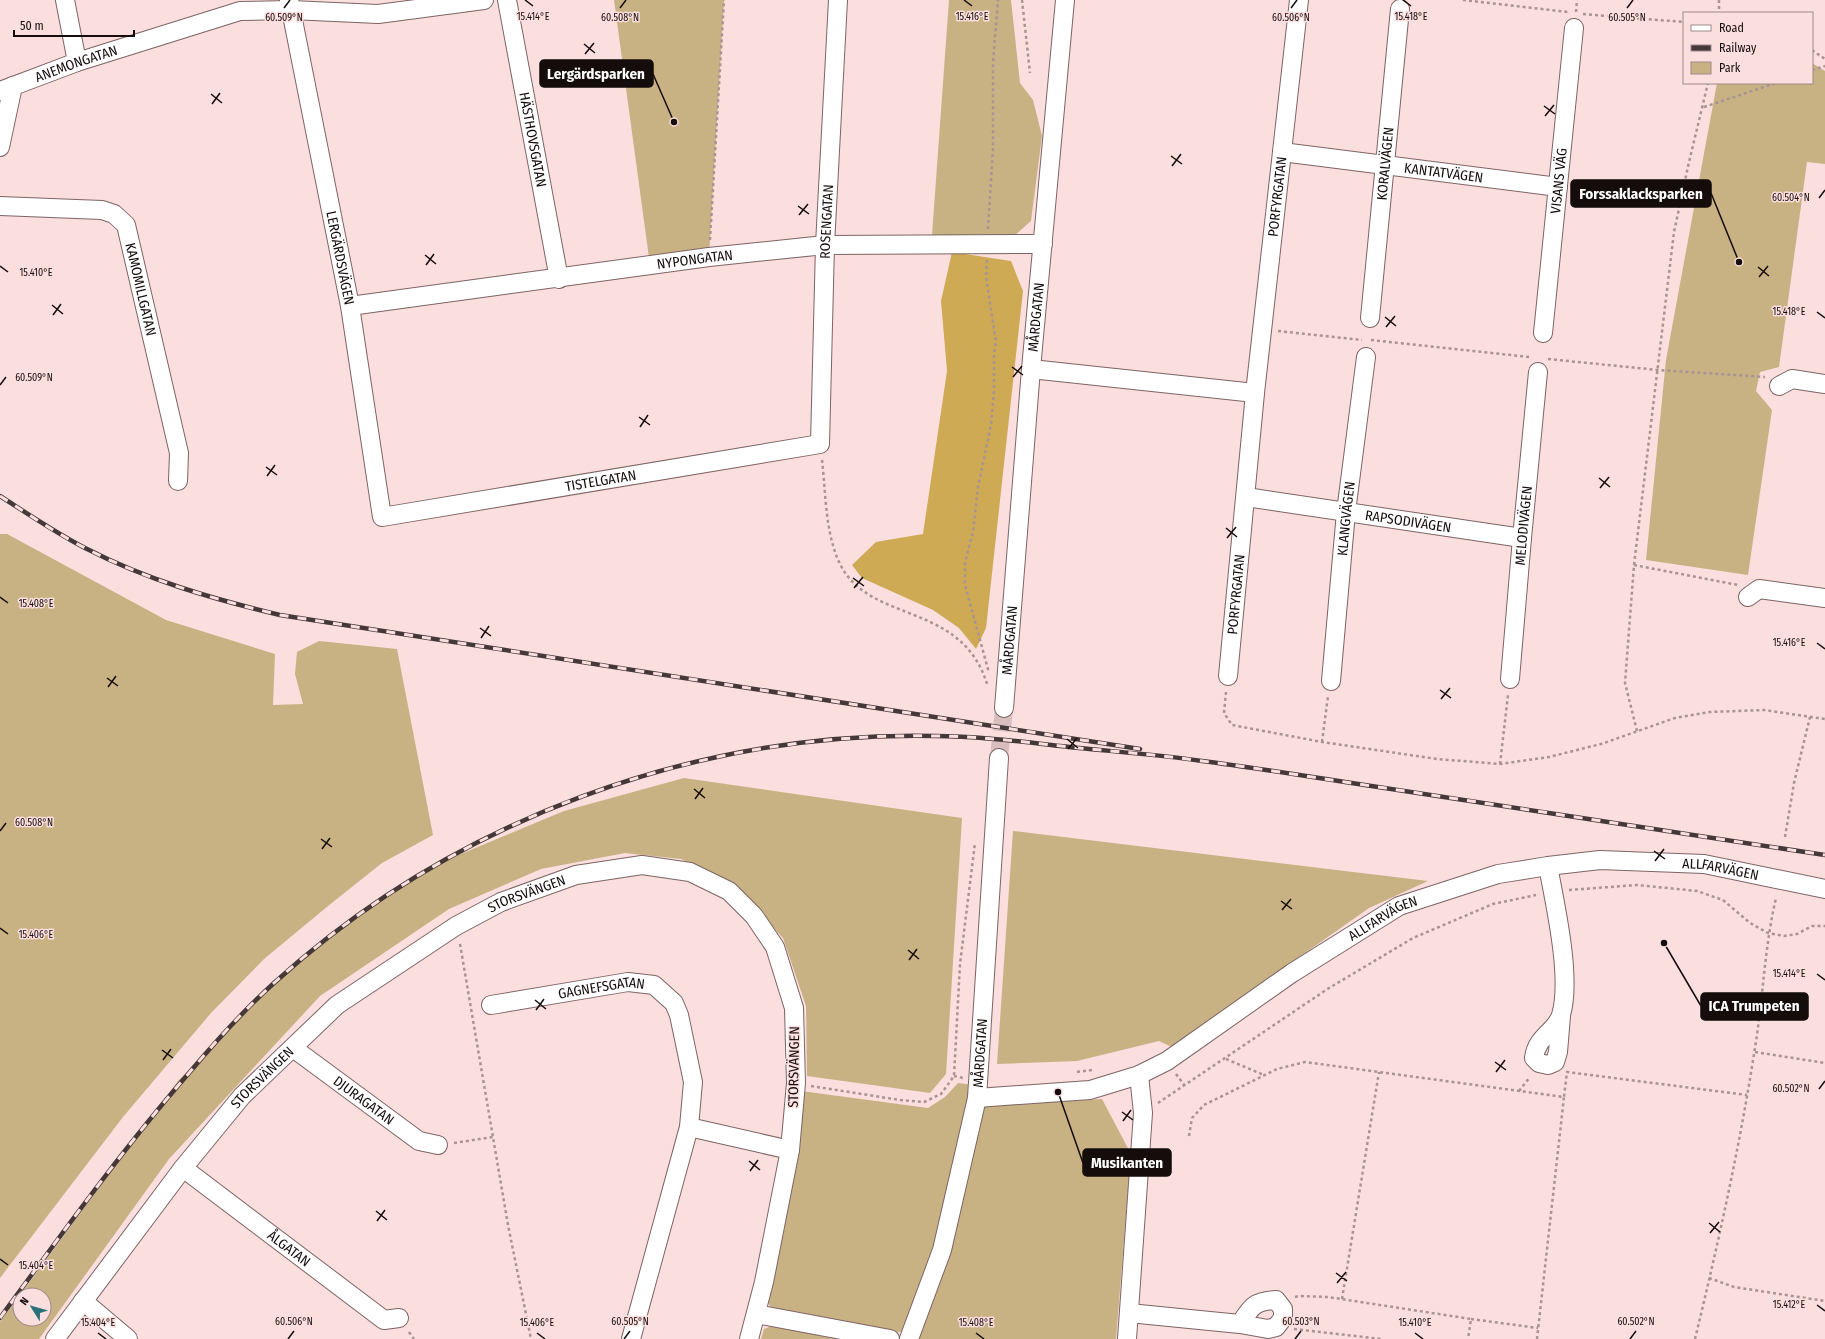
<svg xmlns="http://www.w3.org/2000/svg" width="1825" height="1339" font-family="'Fira Sans Condensed',sans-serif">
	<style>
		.green { fill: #c8b283 }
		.forest { fill: #ceaa55 }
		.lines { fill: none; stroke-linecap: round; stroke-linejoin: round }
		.minor-tunnel { stroke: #d8bebe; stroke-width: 18; stroke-dasharray: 18 9; stroke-linecap: butt }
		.minor-casing { stroke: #7d6465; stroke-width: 20 }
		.path { stroke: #a99393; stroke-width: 2.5; stroke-dasharray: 3 3; stroke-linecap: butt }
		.minor { stroke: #fff; stroke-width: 18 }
		.rail-casing { stroke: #453838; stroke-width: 4.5 }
		.rail { stroke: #fbdede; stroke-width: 3; stroke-dasharray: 9; stroke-linecap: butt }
		.ticks { fill: none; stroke: #150c0c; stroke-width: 1.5 }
		.labels { text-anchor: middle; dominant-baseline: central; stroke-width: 3; stroke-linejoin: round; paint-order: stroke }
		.street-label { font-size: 14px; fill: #150c0c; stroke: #fbdede }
		.ticks-label { font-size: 10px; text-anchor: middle; fill: #150c0c; stroke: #fbdede; stroke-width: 3; stroke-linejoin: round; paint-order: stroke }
		.leader { fill: none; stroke: #150c0c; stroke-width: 1.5 }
		.callout-dot { fill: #150c0c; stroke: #fbdede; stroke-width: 1.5 }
		.callout { fill: #150c0c; stroke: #150c0c; stroke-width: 1.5 }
		.callout-label { font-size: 15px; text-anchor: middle; font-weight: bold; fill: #fff }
	</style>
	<rect width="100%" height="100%" fill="#fbdede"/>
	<path class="green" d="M 614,0 L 724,0 L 709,257 L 650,265 Z
		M 949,0 L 1011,0 L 1020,83 L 1033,100 L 1042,136 L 1031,221 L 1014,236 L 932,235 Z
		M 1812,63 L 1825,71 L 1825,164 L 1807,162 L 1779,367 L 1760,372 L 1756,391 L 1772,410 L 1748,575 L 1646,560 L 1666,360 L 1717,83 L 1812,83 Z
		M 0,534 L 7,534 L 166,620 L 275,654 L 273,705 L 303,704 L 295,674 L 297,652 L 319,641 L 397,649 L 433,835 L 382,863 L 328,906 L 264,959 L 211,1013 L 123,1117 L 0,1278 Z
		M 684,778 L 962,818 L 946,1074 L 930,1093 L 807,1076 L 806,1006 L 783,938 L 732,884 L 681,859 L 625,853 L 541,869 L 449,909 L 320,996 L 169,1159 L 39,1339 L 0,1339 L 0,1322 L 20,1295 L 20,1319 L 44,1319 L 44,1295 L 20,1295 L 178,1081 L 290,966 L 425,869 L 564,811 Z
		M 1013,831 L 1428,881 L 1369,908 L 1172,1047 L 1159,1041 L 1077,1061 L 997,1064 Z
		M 958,1083 L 973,1085 L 937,1246 L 904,1331 L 890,1334 L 774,1313 L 767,1301 L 801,1091 L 928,1108 L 945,1097 Z
		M 1102,1099 L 1131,1154 L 1116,1339 L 915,1339 L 983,1106 Z
		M 777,1324 L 858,1339 L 761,1339 L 764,1329 Z"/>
	<path class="forest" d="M 952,252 L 1011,261 L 1023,291 L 986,628 L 976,649 L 959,628 L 933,610 L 862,578 L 852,565 L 876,542 L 923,534 L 947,371 L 941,301 Z"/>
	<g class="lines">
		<path class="minor-tunnel" d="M 999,758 L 1004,708"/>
		<defs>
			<g id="minor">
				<path d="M 65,0 L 77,62"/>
				<path id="s1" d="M 289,0 L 350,306 L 382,517 L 820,444 L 825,245 L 838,0"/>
				<path id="s2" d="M 507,0 L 559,279"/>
				<path id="s3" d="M 0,91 L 77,62 L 240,11 L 291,10 L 378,14 L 484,0"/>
				<path d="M 0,147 L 13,86"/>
				<path id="s4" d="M 1282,152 L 1558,187"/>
				<path id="s5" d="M 0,206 L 102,210 L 114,214 L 126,225 L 179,453 L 178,481"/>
				<path id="s6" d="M 350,306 L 709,257 L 825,245 L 1043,244"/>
				<path id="s7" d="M 1370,318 L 1400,9"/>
				<path id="s8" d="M 1543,333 L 1574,28"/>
				<path d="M 1031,369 L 1255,393"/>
				<path d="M 1779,386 L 1792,379 L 1825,384"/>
				<path id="s9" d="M 1246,497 L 1522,538"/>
				<path d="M 1748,597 L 1759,589 L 1825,598"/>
				<path id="s10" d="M 1228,676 L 1255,393 L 1299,0"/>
				<path id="s11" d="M 1510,679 L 1522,538 L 1538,372"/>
				<path id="s12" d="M 1331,681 L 1346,512 L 1366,357"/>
				<path id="s13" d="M 1004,708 L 1031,369 L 1065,0"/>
				<path d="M 1548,866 C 1555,904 1572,978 1561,1015 C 1556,1032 1537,1035 1534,1058 L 1539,1063 L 1548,1065 L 1555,1062 L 1558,1052 L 1561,1016"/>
				<path id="s14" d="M 491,1005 L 628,982 L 654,985 L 674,1003 L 679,1015 L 693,1082 L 689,1127 L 631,1339"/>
				<path id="s15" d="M 293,1048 L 419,1141 L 438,1145"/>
				<path id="s16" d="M 977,1098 L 1090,1090 L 1139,1075 L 1167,1061 L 1292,973 L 1399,906 L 1498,874 L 1548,866 L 1600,860 L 1704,864 L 1825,889"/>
				<path d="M 689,1127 L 790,1150"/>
				<path id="s17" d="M 183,1168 L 384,1320 L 399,1318"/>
				<path d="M 83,1301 L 128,1339"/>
				<path d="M 1129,1313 L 1240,1324 L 1268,1329 L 1276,1327 L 1283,1318 L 1283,1309 L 1276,1300 C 1254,1301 1251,1307 1240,1324"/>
				<path d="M 756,1314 L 890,1339"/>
				<path id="s18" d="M 55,1339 L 183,1168 L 242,1096 L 337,1005 L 456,926 L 501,902 L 576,875 L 642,865 L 690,872 L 729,891 L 754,916 L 775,947 L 794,1008 L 796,1083 L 790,1150 L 764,1282 L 749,1339"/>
				<path id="s19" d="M 909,1339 L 942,1250 L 977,1098 L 999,758"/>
				<path d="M 1127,1339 L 1143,1113 L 1139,1075"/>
			</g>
		</defs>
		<use href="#minor" class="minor-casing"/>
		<path class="path" d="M 1022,0 L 1030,73
			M 1463,0 L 1568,12
			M 1719,0 L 1719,13
			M 1576,12 L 1577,0
			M 1583,14 L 1684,22
			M 1812,50 L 1825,59
			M 1812,70 L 1825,66
			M 1704,107 L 1776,83
			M 988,229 L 993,148 L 993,62 L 998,0
			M 710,240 L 724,0
			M 987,260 L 986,276 L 996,342 L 994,353 L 994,390 L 991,425 L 978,487 L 973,532 L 965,563 L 965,585 L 989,673
			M 1278,331 L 1362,340
			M 1371,340 L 1529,357
			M 1548,359 L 1658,370 L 1765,377
			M 822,460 C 826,494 825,533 840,564 C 870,625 963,600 988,687
			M 1634,565 L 1738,585
			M 1226,692 L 1224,713 L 1232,725 L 1322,742 L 1437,759 L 1500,764 L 1549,757 L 1601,744 L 1675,718 L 1710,712 L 1764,710 L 1825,719
			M 1637,731 L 1625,683 L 1634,565 L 1674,232 L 1689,162 L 1708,83
			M 1322,742 L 1328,696
			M 1500,764 L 1508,695
			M 1785,837 L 1794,783 L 1810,717
			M 1569,890 L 1637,885 L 1697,891 L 1723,900 L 1750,923 L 1768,933 L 1784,936 L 1797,934 L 1812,926 L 1825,926
			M 460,944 L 508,1225 L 531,1339
			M 1755,1052 L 1825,1063
			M 1226,1059 L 1264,1075
			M 1077,1072 L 1092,1070
			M 1176,1074 L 1185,1086
			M 954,1076 L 963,1078
			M 811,1086 L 900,1100 L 924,1102 L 941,1094 L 954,1076 L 960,964 L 975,843
			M 1519,1091 L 1530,1077
			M 1158,1103 L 1329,988 L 1413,938 L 1493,904 L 1536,895
			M 1189,1136 L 1192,1118 L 1204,1105 L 1277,1069 L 1305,1062 L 1564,1097 L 1567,1072 L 1747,1095
			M 454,1143 L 493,1137
			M 1709,1278 L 1734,1287 L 1825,1301
			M 1295,1297 L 1299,1296 L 1328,1297 L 1471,1319 L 1468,1339
			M 1342,1299 L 1379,1072
			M 1471,1319 L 1538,1328
			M 1294,1329 L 1381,1339
			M 409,1332 L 414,1339
			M 1537,1339 L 1564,1097
			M 1695,1339 C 1718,1244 1739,1150 1754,1054 C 1763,1002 1764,949 1776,898"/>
		<use href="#minor" class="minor"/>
		<defs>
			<path id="rail" d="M 0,496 C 28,514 56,533 85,548 C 147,580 213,599 280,615 L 1140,749
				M 0,1318 C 61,1235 121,1151 189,1073 C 216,1041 243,1011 274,983 C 452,821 694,731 935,736 C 983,736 1031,743 1079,748 C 1120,752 1161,755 1202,761 C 1250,767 1298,775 1345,782 C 1505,806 1665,831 1825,855"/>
		</defs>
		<use href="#rail" class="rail-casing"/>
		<use href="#rail" class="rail"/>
	</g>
	<path class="ticks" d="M 525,0 L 533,6M 964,0 L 972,6M 1403,0 L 1411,6M 284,8 L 290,0M 620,8 L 626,0M 1291,8 L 1297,0M 1627,8 L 1633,0M 584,44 L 595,53M 585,54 L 594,43M 211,94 L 222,103M 212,104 L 220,93M 1544,106 L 1555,114M 1545,116 L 1554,105M 1171,156 L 1182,164M 1172,166 L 1181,154M 1819,198 L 1825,190M 798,206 L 809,214M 799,215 L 808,204M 425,255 L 436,264M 426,265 L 434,254M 0,266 L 8,272M 1758,267 L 1769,276M 1759,277 L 1768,266M 52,305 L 63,314M 1817,312 L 1825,318M 53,315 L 61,304M 1385,317 L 1396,326M 1386,327 L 1395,316M 1012,367 L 1023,375M 1013,377 L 1022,366M 0,385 L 6,377M 639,417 L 650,425M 640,427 L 648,415M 266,467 L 277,475M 267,476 L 275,465M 1599,478 L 1610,487M 1600,488 L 1609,477M 1226,528 L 1237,537M 1227,538 L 1236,527M 853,578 L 864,586M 854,588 L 863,577M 0,597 L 8,603M 480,628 L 491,636M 481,638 L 489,626M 1817,643 L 1825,649M 107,678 L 118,686M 108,687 L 116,676M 1440,690 L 1451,698M 1441,699 L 1450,688M 1067,739 L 1078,748M 1068,749 L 1077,738M 694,789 L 705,798M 695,799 L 703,788M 0,831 L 6,823M 321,839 L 332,847M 322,849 L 330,838M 1654,851 L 1665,859M 1655,861 L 1664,849M 1281,901 L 1292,909M 1282,910 L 1291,899M 0,928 L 8,934M 908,950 L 919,959M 909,960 L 917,949M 1817,974 L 1825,980M 535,1000 L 546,1009M 536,1010 L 544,999M 162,1050 L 173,1058M 163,1060 L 171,1049M 1495,1062 L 1506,1070M 1496,1072 L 1505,1060M 1819,1089 L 1825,1081M 1122,1112 L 1133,1120M 1123,1121 L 1131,1110M 749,1161 L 760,1170M 750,1171 L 758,1160M 376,1211 L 387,1220M 377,1221 L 385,1210M 1709,1223 L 1720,1232M 1710,1233 L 1719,1222M 0,1259 L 8,1265M 1336,1273 L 1347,1281M 1337,1283 L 1346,1272M 1817,1305 L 1825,1311M 98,1333 L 106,1339M 537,1333 L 545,1339M 976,1333 L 984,1339M 1415,1333 L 1423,1339M 288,1339 L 294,1331M 624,1339 L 630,1331M 1295,1339 L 1301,1331M 1630,1339 L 1636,1331"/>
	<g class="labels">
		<g class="street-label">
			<text stroke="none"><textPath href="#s3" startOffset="81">ANEMONGATAN</textPath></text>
			<text stroke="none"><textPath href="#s2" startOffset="142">HÄSTHOVSGATAN</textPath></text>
			<text stroke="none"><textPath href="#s7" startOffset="155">KORALVÄGEN</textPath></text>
			<text stroke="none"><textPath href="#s4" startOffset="163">KANTATVÄGEN</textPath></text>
			<text stroke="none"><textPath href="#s8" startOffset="153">VISANS VÄG</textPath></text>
			<text stroke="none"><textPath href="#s10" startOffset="482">PORFYRGATAN</textPath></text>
			<text stroke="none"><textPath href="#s1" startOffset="1192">ROSENGATAN</textPath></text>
			<text stroke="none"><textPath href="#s1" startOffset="263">LERGÄRDSVÄGEN</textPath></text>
			<text stroke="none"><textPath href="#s6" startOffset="348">NYPONGATAN</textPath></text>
			<text stroke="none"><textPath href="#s5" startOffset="197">KAMOMILLGATAN</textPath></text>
			<text stroke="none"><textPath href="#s13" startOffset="392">MÅRDGATAN</textPath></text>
			<text stroke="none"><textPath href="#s1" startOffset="747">TISTELGATAN</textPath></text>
			<text stroke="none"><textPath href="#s12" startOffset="163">KLANGVÄGEN</textPath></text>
			<text stroke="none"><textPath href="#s9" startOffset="164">RAPSODIVÄGEN</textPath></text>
			<text stroke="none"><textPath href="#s11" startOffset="154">MELODIVÄGEN</textPath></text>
			<text stroke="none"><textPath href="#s10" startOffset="82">PORFYRGATAN</textPath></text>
			<text stroke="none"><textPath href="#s13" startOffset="68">MÅRDGATAN</textPath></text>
			<text stroke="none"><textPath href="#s16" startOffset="803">ALLFARVÄGEN</textPath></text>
			<text stroke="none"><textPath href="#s18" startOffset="659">STORSVÄNGEN</textPath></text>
			<text stroke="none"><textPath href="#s16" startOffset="455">ALLFARVÄGEN</textPath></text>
			<text stroke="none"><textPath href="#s14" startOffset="112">GAGNEFSGATAN</textPath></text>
			<text stroke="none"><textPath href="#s19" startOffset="296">MÅRDGATAN</textPath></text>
			<text transform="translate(794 1067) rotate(-89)">STORSVÄNGEN</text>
			<text stroke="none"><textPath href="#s18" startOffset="334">STORSVÄNGEN</textPath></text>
			<text stroke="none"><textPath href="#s15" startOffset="88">DJURAGATAN</textPath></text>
			<text stroke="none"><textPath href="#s17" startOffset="133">ÅLGATAN</textPath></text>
		</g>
	</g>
	<g class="ticks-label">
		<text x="533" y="20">15.414°E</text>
		<text x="972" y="20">15.416°E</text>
		<text x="1411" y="20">15.418°E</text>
		<text x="284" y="21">60.509°N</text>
		<text x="620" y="21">60.508°N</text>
		<text x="1291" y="21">60.506°N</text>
		<text x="1627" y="21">60.505°N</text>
		<text x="1791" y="201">60.504°N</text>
		<text x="36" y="276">15.410°E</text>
		<text x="1789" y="315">15.418°E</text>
		<text x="34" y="381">60.509°N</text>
		<text x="36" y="607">15.408°E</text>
		<text x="1789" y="646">15.416°E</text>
		<text x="34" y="826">60.508°N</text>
		<text x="36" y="938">15.406°E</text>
		<text x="1789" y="977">15.414°E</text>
		<text x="1791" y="1092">60.502°N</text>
		<text x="36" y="1269">15.404°E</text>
		<text x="1789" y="1308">15.412°E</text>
		<text x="294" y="1325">60.506°N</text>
		<text x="630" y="1325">60.505°N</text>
		<text x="1301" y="1325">60.503°N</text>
		<text x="1636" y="1325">60.502°N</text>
		<text x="98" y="1326">15.404°E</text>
		<text x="537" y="1326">15.406°E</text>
		<text x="976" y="1326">15.408°E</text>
		<text x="1415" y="1326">15.410°E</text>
	</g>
	<path class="leader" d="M674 122L653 74M1739 262L1711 193M1664 943L1701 1006M1058 1092L1083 1163"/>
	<g class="callout-dot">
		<circle cx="674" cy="122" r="4"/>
		<circle cx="1739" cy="262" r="4"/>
		<circle cx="1664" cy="943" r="4"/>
		<circle cx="1058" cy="1092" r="4"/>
	</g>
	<g class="callout">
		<rect x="540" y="60" width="113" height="27" rx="4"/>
		<rect x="1571" y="180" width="140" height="27" rx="4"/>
		<rect x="1701" y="993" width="107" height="27" rx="4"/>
		<rect x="1083" y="1149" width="88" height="27" rx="4"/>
	</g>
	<g class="callout-label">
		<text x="596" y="79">Lergärdsparken</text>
		<text x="1641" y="199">Forssaklacksparken</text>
		<text x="1754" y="1011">ICA Trumpeten</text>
		<text x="1127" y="1168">Musikanten</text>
	</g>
	<rect x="1683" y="12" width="130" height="72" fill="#fbdede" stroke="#9f8a8a"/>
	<rect x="1691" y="25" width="20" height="6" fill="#ffffff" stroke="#9f8a8a"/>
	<text x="1719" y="32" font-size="12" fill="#150c0c">Road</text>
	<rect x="1691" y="45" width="20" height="6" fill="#453838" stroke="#9f8a8a"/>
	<text x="1719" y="52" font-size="12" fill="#150c0c">Railway</text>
	<rect x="1691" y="62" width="20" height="12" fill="#c8b283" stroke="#9f8a8a"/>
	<text x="1719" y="72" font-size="12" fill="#150c0c">Park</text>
	<g transform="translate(32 1307) rotate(307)"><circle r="19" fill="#fbdede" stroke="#9f8a8a"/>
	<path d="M0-3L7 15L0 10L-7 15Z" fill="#287278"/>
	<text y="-6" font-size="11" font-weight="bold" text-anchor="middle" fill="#150c0c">N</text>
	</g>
	<path d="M14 30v6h120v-6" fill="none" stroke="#150c0c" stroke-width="2"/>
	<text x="20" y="30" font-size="12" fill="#150c0c" stroke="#fbdede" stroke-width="3" paint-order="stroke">50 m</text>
</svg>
